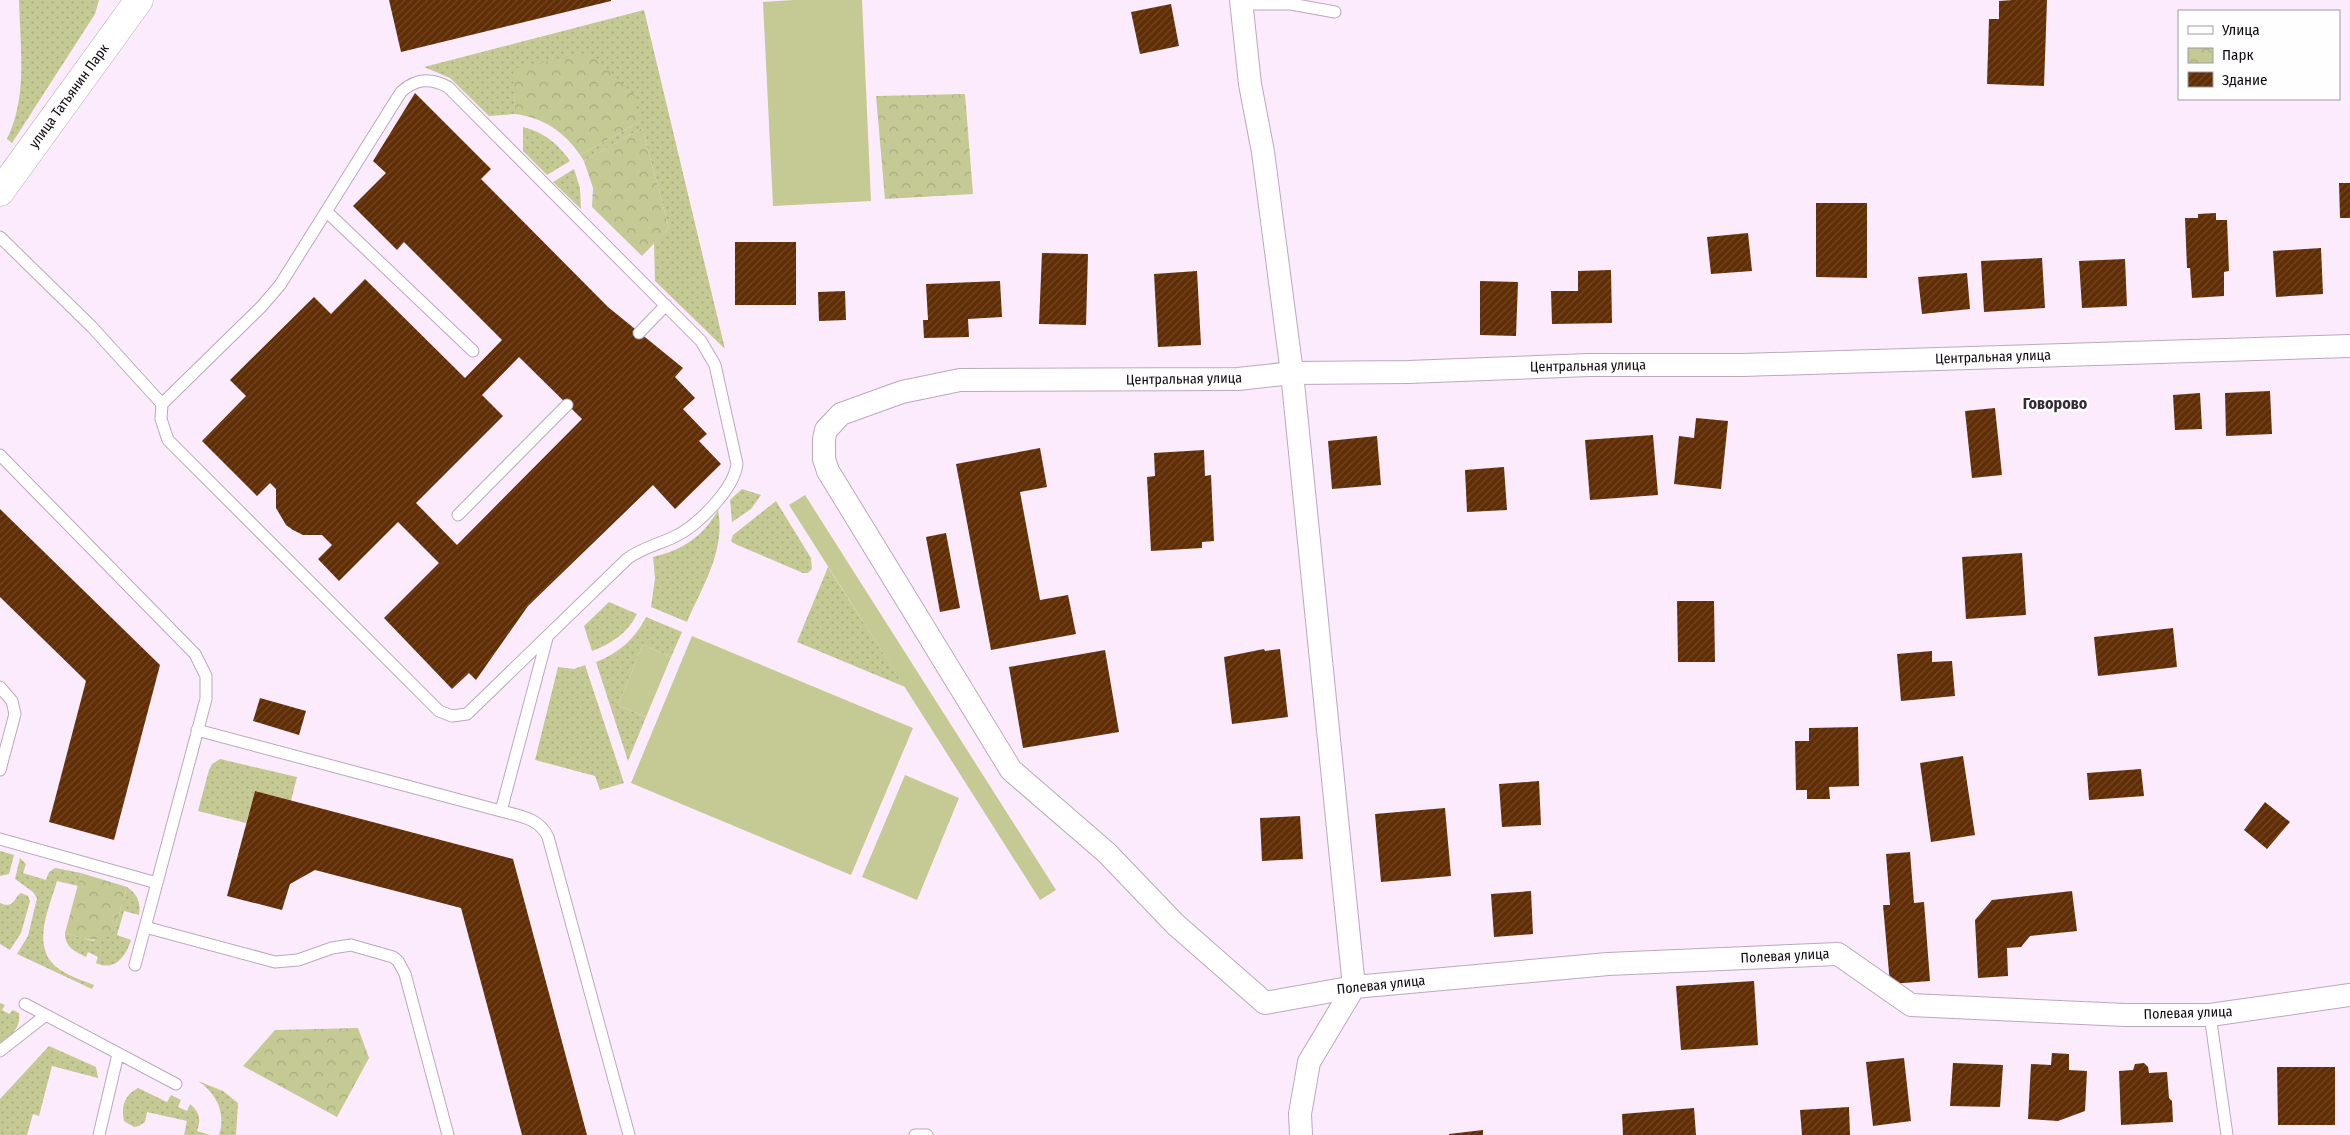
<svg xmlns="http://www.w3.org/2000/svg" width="2350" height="1135" font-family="'Fira Sans Condensed',sans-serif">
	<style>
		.grass { fill: url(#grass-dots) }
		.park { fill: url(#park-crowns) }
		.garden { fill: #c5c994 }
		.building { fill: url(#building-hatch); fill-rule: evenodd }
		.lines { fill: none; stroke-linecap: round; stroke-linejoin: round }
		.lane-casing { stroke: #baa9ba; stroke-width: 13 }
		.street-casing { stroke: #baa9ba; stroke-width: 24 }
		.secondary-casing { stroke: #baa9ba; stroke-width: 29 }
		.lane { stroke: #fff; stroke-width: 11 }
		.street { stroke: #fff; stroke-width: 22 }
		.secondary { stroke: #fff; stroke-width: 28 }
		.labels { text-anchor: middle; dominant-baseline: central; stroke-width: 5; stroke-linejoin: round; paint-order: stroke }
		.street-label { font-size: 14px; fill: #0f090f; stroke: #fefefe }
		.quarter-label { font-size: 16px; font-weight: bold; fill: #372a38; stroke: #fefefe }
	</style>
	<defs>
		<pattern id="grass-dots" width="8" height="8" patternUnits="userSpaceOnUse" patternTransform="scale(1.25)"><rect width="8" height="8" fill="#c5c994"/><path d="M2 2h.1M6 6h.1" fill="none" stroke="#a8ab7e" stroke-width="1.8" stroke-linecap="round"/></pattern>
		<pattern id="park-crowns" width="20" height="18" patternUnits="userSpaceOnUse" patternTransform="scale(1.25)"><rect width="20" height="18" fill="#c5c994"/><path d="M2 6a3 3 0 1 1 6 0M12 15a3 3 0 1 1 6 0" fill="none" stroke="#a8ab7e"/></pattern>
		<pattern id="building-hatch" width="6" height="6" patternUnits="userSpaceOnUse" patternTransform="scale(1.25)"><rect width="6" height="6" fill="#602d04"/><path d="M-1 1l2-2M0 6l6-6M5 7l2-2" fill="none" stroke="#714828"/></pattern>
	</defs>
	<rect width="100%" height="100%" fill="#fcebfd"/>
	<path class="grass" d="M 19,0 L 99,0 L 95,14 L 12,143 L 7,139 C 28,96 20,47 19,0 Z
		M 644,10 L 725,349 L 655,281 L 654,243 L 669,228 L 642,128 L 584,161 L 580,155 L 639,122 L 514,69 L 515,114 L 489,116 L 450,78 L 424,67 Z
		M 523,127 C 544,132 558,144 570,161 L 547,175 L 523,151 Z
		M 574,169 L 580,188 L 581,209 L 553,182 Z
		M 742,489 L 761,495 L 751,509 L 732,522 L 730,500 Z
		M 776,501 L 811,558 L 812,569 L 808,573 L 803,573 L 735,544 L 731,541 L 733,535 Z
		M 718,510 C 726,550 702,587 687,622 L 651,607 L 655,578 L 653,557 C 682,550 703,537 718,510 Z
		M 828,567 L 905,687 L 797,642 Z
		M 609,602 L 637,614 C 628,633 611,644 592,651 L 584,626 Z
		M 646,617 L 682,632 L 671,657 L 643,645 L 618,705 L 646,717 L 628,761 L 596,662 C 619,653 635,639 646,617 Z
		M 585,665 L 624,783 L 600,790 L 595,776 L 535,760 L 558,667 L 574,669 Z
		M 220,759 L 297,777 L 291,801 L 255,791 L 246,823 L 198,811 L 209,770 L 212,764 Z
		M 0,851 L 14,855 L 9,874 L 0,876 Z
		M 20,858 L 26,864 L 23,873 L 46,880 L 49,872 L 55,868 L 81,873 L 78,886 L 57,881 C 50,906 31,944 55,966 C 66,975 81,980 94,985 L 92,989 L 17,954 L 28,936 L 37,898 L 33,892 L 15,879 Z
		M 127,887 C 137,894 141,902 139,915 L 124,911 L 117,935 L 131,940 C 126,956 115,972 96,963 L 98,957 L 88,952 L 86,957 C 74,951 65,947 65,933 L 93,941 L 114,931 Z
		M 21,893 L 28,896 L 30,901 L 21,933 L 10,950 L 0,944 L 0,903 C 14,909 13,899 21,893 Z
		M 0,1003 L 5,1005 L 2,1010 L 9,1014 L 13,1010 L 19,1013 C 21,1029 11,1035 0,1043 Z
		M 49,1046 L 96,1067 L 98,1078 L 52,1066 L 39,1116 L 33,1114 L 27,1135 L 0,1135 L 0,1099 Z
		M 198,1081 L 223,1091 L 238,1103 L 236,1135 L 219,1135 C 226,1114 217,1093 198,1081 Z
		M 138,1088 L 167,1102 L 171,1095 L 181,1100 L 178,1107 L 187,1111 L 190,1104 C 200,1112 201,1120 197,1131 L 210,1135 L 184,1135 L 187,1121 L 147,1112 L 145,1122 L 139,1126 L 134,1127 L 124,1121 C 121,1107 124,1095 138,1088 Z"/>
	<path class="park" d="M 590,52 L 634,95 L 639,122 L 580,155 C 565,132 542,117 515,114 L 513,69 Z
		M 965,94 L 973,194 L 885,199 L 876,96 Z
		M 642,128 L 669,228 L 642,256 L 592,207 L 593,188 L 584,161 Z
		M 81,873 L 127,887 L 114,931 C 99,946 83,938 65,933 Z
		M 358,1028 L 369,1058 L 337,1117 L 243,1066 L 275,1030 Z"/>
	<path class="garden" d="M 794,0 L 862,0 L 871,201 L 773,206 L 763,2 Z
		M 805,495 L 1056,890 L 1040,900 L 789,505 Z
		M 692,636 L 913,728 L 851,875 L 631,783 Z
		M 643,645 L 671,657 L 646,717 L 618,705 Z
		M 905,775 L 959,798 L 917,900 L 862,877 Z"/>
	<path class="building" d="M 389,0 L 611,0 L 611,1 L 401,52 Z
		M 2013,0 L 2047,0 L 2044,86 L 1987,84 L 1989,19 L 1999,19 L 1999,1 Z
		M 1171,4 L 1179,46 L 1140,54 L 1131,12 Z
		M 415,93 L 491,169 L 481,179 L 608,307 L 683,368 L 675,377 L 695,398 L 683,409 L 707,434 L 699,441 L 721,464 L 675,509 L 653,485 L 528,606 L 476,680 L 469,673 L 452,689 L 384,618 L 439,563 L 398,522 L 339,581 L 318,559 L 332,545 L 322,535 L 303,535 L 293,530 L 286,525 L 276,508 L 276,489 L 270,483 L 257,496 L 202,441 L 246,396 L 230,380 L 314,297 L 331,314 L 365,279 L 465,378 L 502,340 L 404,242 L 397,250 L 353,206 L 386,173 L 373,161 ZM 519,357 L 582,419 L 457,545 L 416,503 L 503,416 L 482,395 Z
		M 2339,183 L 2350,183 L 2350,218 L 2340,218 Z
		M 1816,203 L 1867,203 L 1867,278 L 1816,277 Z
		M 2216,213 L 2216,220 L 2227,220 L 2229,271 L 2224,272 L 2224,296 L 2192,298 L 2190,268 L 2187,268 L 2185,218 L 2198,218 L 2198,214 Z
		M 1748,233 L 1752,271 L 1711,274 L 1707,237 Z
		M 735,242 L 796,242 L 796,305 L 735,305 Z
		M 2321,248 L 2323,294 L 2276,297 L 2273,251 Z
		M 1042,253 L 1088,254 L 1086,325 L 1039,324 Z
		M 2042,258 L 2045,308 L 1984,312 L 1981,261 Z
		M 2125,259 L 2127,306 L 2082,308 L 2079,261 Z
		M 1611,270 L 1612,323 L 1552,324 L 1551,291 L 1578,291 L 1578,271 Z
		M 1197,271 L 1201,345 L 1158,347 L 1154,274 Z
		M 1967,273 L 1970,309 L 1922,314 L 1918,277 Z
		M 1000,281 L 1002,317 L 968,319 L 969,337 L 924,338 L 923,320 L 928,320 L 926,284 Z
		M 1480,281 L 1518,282 L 1516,336 L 1480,335 Z
		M 845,291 L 846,320 L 819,321 L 818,292 Z
		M 2270,391 L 2272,434 L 2226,436 L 2225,393 Z
		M 2200,393 L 2202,429 L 2175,430 L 2173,395 Z
		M 1995,408 L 2002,475 L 1972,478 L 1965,411 Z
		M 1696,418 L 1728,421 L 1721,489 L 1674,484 L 1679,436 L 1694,438 Z
		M 1653,435 L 1658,495 L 1590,500 L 1585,440 Z
		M 1377,436 L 1381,485 L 1332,489 L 1328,441 Z
		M 1040,448 L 1047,487 L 1020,492 L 1040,600 L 1068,595 L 1076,634 L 991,650 L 956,464 Z
		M 1204,450 L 1205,476 L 1211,475 L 1214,541 L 1202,542 L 1202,548 L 1151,551 L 1147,477 L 1155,476 L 1154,453 Z
		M 1504,467 L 1507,510 L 1467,512 L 1465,470 Z
		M 0,509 L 160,665 L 114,840 L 49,822 L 86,681 L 0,597 Z
		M 946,533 L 960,608 L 940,612 L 926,537 Z
		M 2022,553 L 2026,615 L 1966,619 L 1962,557 Z
		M 1677,601 L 1714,601 L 1715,662 L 1678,662 Z
		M 2173,628 L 2177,667 L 2098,676 L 2094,637 Z
		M 1264,649 L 1265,651 L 1280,649 L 1288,717 L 1232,724 L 1224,657 Z
		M 1105,650 L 1119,732 L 1023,748 L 1009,667 Z
		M 1932,651 L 1932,662 L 1952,661 L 1955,696 L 1901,701 L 1897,654 Z
		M 260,698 L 306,711 L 299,735 L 253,721 Z
		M 1858,727 L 1859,786 L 1829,787 L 1830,799 L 1807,799 L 1807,790 L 1796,790 L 1795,741 L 1809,741 L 1809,728 Z
		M 1963,756 L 1975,835 L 1931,842 L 1920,763 Z
		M 2141,769 L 2144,796 L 2089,800 L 2087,773 Z
		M 1539,781 L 1541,825 L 1502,827 L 1499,784 Z
		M 255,791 L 513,859 L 587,1135 L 522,1135 L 461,908 L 315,870 L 290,884 L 282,910 L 227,896 Z
		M 2265,802 L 2290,822 L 2267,849 L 2244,830 Z
		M 1445,808 L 1451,876 L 1381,882 L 1375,814 Z
		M 1300,816 L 1303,859 L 1262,861 L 1260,818 Z
		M 1910,852 L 1914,903 L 1924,902 L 1930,981 L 1890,984 L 1883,905 L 1890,905 L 1886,854 Z
		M 1531,891 L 1533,934 L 1494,937 L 1491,894 Z
		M 2072,891 L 2077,931 L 2030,936 L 2021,947 L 2007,948 L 2008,976 L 1978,978 L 1975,920 L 1992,900 Z
		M 1754,981 L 1758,1045 L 1681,1050 L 1676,986 Z
		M 2052,1053 L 2069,1054 L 2069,1070 L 2087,1071 L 2085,1111 L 2058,1121 L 2028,1119 L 2031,1064 L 2051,1065 Z
		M 1904,1058 L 1911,1121 L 1873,1126 L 1866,1062 Z
		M 1953,1063 L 2003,1065 L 2000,1107 L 1950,1106 Z
		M 2144,1063 L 2148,1067 L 2149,1073 L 2167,1072 L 2169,1098 L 2172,1101 L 2173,1122 L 2121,1125 L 2119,1071 L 2133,1070 L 2135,1064 Z
		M 2277,1067 L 2335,1067 L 2335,1125 L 2278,1125 Z
		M 1849,1107 L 1850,1135 L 1802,1135 L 1800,1110 Z
		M 1694,1108 L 1696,1135 L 1623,1135 L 1622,1114 Z
		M 1483,1130 L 1483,1135 L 1449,1135 L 1449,1134 Z"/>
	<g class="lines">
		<defs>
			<path id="lane" d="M 1241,4 L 1291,4 L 1335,12
				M 327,212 L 473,351
				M 0,237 L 92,327 L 162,404 L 262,306 L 280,285 L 401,92 C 415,79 430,77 448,87 L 701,341 L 715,365 L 737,464 C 734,489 698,525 676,536 C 660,544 641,548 627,559 L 467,714 L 452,716 L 439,711 L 168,440 L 161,419 L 162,404
				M 639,333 L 666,305
				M 0,455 L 195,654 L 206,676 L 206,699 L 135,965
				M 458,515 L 567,405
				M 0,687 L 12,701 L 15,714 L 0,770
				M 197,730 L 501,811 C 520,816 539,818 548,837 L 629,1135
				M 501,811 L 547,638
				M 0,839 L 157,883
				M 145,927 L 275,962 L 298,960 L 332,948 L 351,945 L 393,957 L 398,961 L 405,974 L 448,1135
				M 25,1004 L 176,1084
				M 2210,1015 L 2227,1135
				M 0,1051 L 46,1015
				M 99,1135 L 118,1054
				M 915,1135 L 927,1135"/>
			<path id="street" d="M 1241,0 L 1250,84 L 1263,152 L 1292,373 L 1354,987 L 1309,1062 L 1300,1114 L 1301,1135
				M 2350,346 L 1743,365 L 1589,365 L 1408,372 L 1292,373 L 1238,379 L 960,380 L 902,392 L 841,414 L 826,430 L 824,439 L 824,459 L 828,471 L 1011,770 L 1107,853 L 1175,924 L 1265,1003 L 1354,987 L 1608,964 L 1838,954 L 1911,1005 L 2125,1015 L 2210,1015 L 2350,995"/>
			<path id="secondary" d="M 0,192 L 139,0"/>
		</defs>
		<use href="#lane" class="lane-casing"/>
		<use href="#street" class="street-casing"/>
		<use href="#secondary" class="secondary-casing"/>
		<use href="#lane" class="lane"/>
		<use href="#street" class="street"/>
		<use href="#secondary" class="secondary"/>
	</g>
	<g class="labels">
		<g class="street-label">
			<text transform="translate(69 96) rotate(-54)">улица Татьянин Парк</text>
			<text transform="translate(1993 357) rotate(-2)">Центральная улица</text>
			<text transform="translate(1588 366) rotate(-1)">Центральная улица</text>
			<text transform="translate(1184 379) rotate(-1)">Центральная улица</text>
			<text transform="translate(1785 956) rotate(-3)">Полевая улица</text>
			<text transform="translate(1381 985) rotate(-6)">Полевая улица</text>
			<text transform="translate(2188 1013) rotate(-2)">Полевая улица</text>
		</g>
		<g class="quarter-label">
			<text x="2055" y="403">Говорово</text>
		</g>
	</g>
	<rect x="2178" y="10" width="162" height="90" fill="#fefefe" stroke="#9e9c9e"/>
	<rect x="2188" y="26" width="25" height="8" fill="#ffffff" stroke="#9e9c9e"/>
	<text x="2222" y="35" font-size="15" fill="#0f090f">Улица</text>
	<rect x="2188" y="48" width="25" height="15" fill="url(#park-crowns)" stroke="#9e9c9e"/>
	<text x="2222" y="60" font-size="15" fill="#0f090f">Парк</text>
	<rect x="2188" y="72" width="25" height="15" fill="url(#building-hatch)" stroke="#9e9c9e"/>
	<text x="2222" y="85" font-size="15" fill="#0f090f">Здание</text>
</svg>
